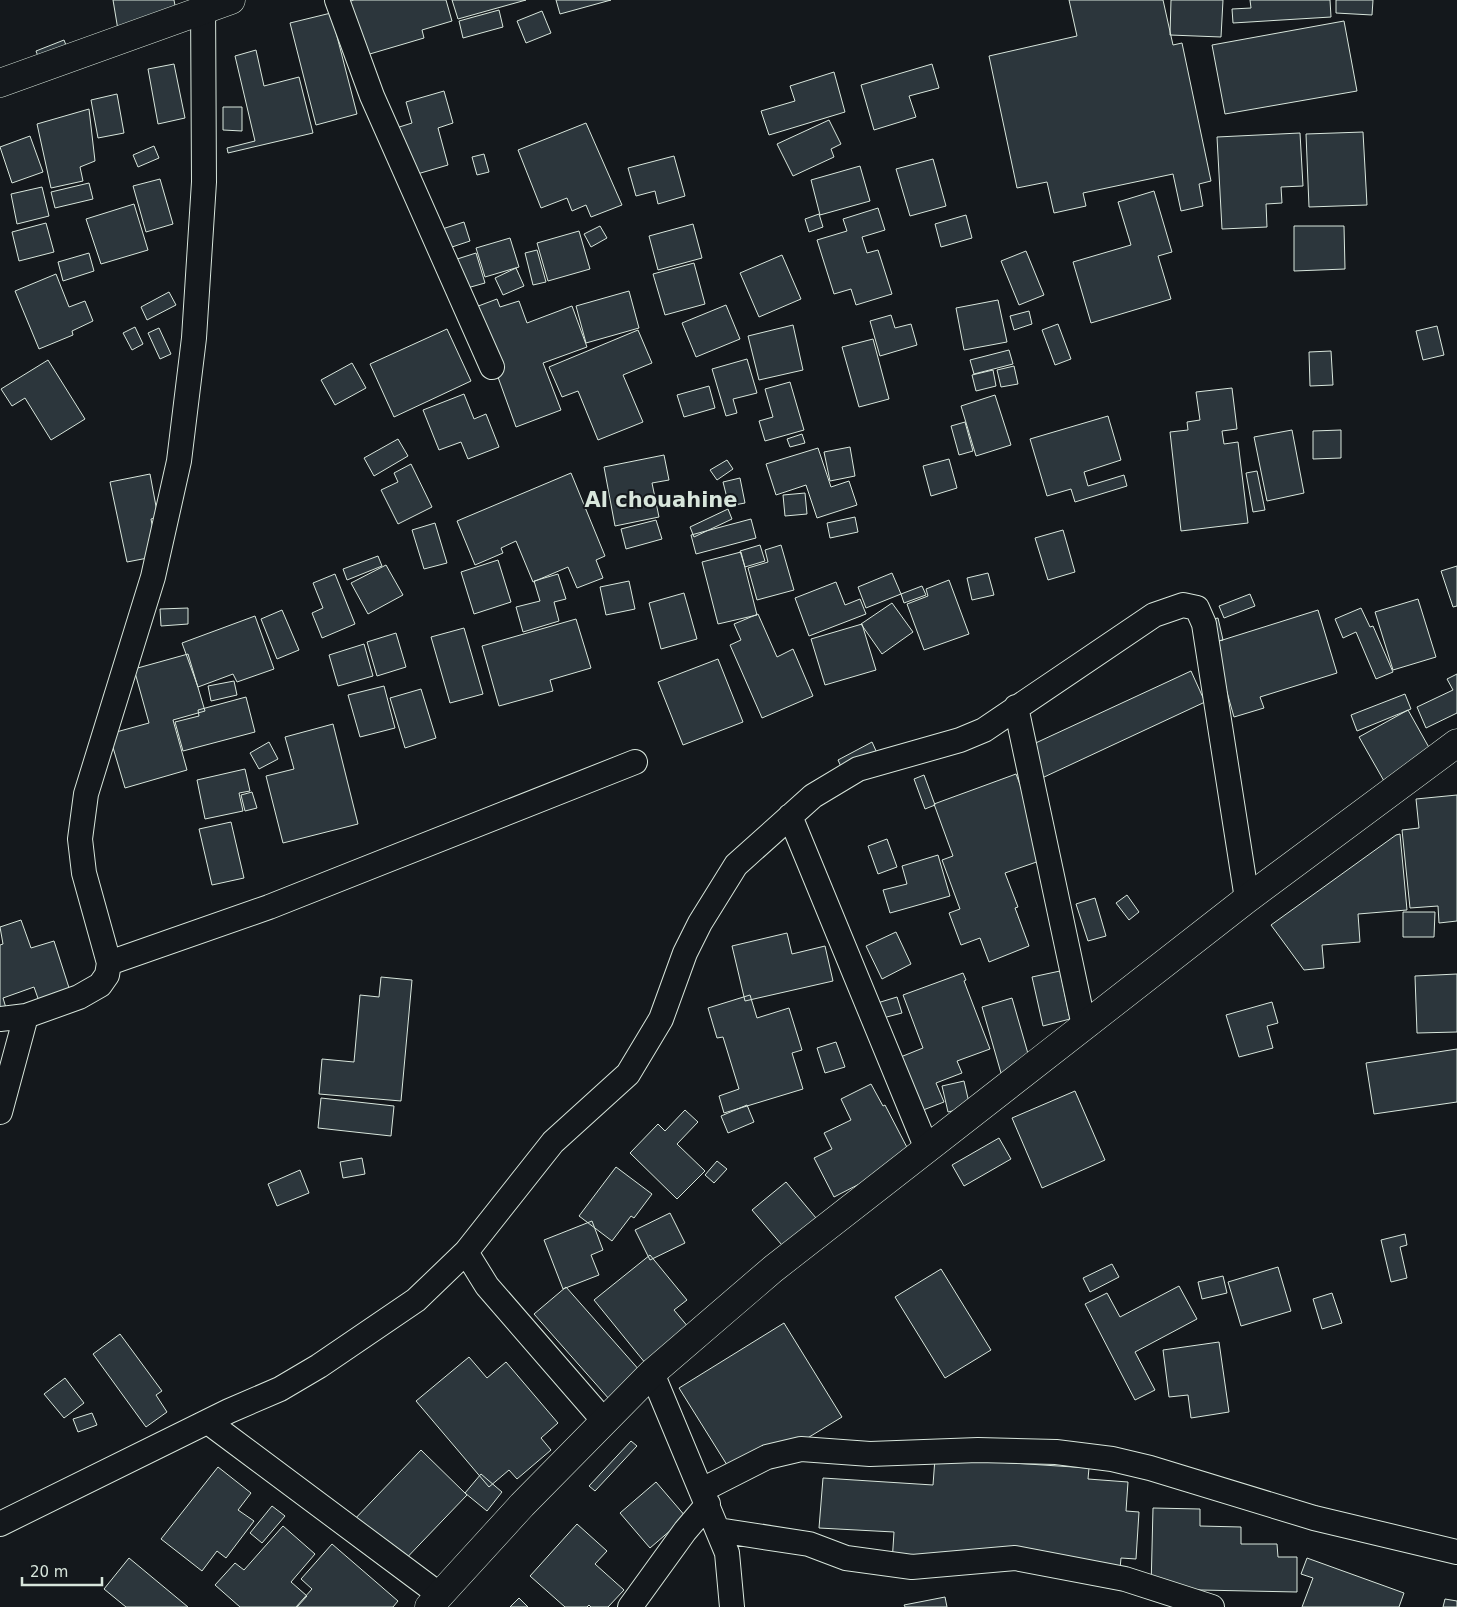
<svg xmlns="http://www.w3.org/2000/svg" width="1457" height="1607" font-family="'DejaVu Sans',sans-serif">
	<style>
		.building { fill: #2c363c; stroke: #d8e6dc }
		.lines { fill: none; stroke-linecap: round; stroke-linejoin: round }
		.minor-casing { stroke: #d8e6dc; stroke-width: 26 }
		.tertiary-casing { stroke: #d8e6dc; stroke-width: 29 }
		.minor { stroke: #14181c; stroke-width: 24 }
		.tertiary { stroke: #14181c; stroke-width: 28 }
		.labels { text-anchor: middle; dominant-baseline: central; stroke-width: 4; stroke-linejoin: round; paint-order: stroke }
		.district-label { font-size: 21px; font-weight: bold; fill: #d8e6dc; stroke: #14181c }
	</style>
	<rect width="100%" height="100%" fill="#14181c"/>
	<path class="building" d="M 113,0 L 174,0 L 178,22 L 119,36 Z
		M 354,0 L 446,0 L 452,21 L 422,30 L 424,38 L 363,56 L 347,2 Z
		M 452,0 L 526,0 L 458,19 Z
		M 556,0 L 611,0 L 560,14 Z
		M 1069,0 L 1163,0 L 1173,45 L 1182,43 L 1211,181 L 1199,184 L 1203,206 L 1181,211 L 1173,174 L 1083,193 L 1086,206 L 1054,213 L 1047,182 L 1017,188 L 989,56 L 1077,36 Z
		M 1171,0 L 1223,0 L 1221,37 L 1170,35 Z
		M 1250,0 L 1330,0 L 1331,17 L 1233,23 L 1232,9 L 1251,8 Z
		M 1336,0 L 1373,0 L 1372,15 L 1336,13 Z
		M 499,10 L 503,27 L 463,38 L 459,21 Z
		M 542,11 L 551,33 L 526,43 L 517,21 Z
		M 331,13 L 357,114 L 316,125 L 290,23 Z
		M 1344,21 L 1357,91 L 1225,114 L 1212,45 Z
		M 64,40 L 71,58 L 43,69 L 36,51 Z
		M 256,50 L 264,86 L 299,77 L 313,133 L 228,153 L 227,148 L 255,141 L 235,56 Z
		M 174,64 L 185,118 L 158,124 L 148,69 Z
		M 932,64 L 939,88 L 909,96 L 916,117 L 874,130 L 861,85 Z
		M 834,72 L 845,112 L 769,135 L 761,111 L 795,101 L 790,86 Z
		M 444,91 L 453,123 L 438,128 L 448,165 L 407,177 L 393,129 L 412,123 L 406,102 Z
		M 117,94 L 124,133 L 98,138 L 91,100 Z
		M 223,107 L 242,107 L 242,131 L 223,130 Z
		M 89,109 L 95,161 L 80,167 L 83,181 L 51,188 L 37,124 Z
		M 829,120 L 841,144 L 831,149 L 834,157 L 793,176 L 777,144 Z
		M 586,123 L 622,205 L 591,217 L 586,205 L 572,211 L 567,198 L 541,208 L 518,150 Z
		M 1363,132 L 1367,205 L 1309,207 L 1306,134 Z
		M 1300,133 L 1303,186 L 1281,187 L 1282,203 L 1266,204 L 1267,227 L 1222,229 L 1217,137 Z
		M 30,136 L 43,172 L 12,183 L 0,147 Z
		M 154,146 L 159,158 L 138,167 L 133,155 Z
		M 484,154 L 489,172 L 477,175 L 472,157 Z
		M 674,156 L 685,196 L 658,204 L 655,191 L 636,196 L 628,168 Z
		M 933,159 L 946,206 L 910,216 L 896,169 Z
		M 860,166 L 870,201 L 820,215 L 811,180 Z
		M 160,179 L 173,224 L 146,232 L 133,186 Z
		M 89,183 L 93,199 L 55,208 L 51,192 Z
		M 42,187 L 49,216 L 17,224 L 11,194 Z
		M 1154,191 L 1172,252 L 1158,256 L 1171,299 L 1091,323 L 1073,262 L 1131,245 L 1118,202 Z
		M 134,204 L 148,250 L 101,264 L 86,219 Z
		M 878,208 L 885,230 L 862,237 L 867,253 L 878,250 L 892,294 L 856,305 L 851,289 L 834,294 L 817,240 L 847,231 L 843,219 Z
		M 819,214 L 823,227 L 809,232 L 805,219 Z
		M 966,215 L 972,238 L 941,247 L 935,224 Z
		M 464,222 L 470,241 L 443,250 L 436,231 Z
		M 46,223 L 54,252 L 19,261 L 12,232 Z
		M 693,224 L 702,258 L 658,270 L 649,236 Z
		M 600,226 L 607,238 L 591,247 L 584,234 Z
		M 1294,226 L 1344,226 L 1345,269 L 1294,271 Z
		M 579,231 L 590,269 L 548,281 L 537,243 Z
		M 510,238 L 519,267 L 485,277 L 476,248 Z
		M 537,250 L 546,282 L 533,285 L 525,253 Z
		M 1026,251 L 1044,295 L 1019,305 L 1001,261 Z
		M 89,253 L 94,271 L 63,281 L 58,262 Z
		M 476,253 L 485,283 L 460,290 L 451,261 Z
		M 782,255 L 801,299 L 759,317 L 740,273 Z
		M 694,263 L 705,304 L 665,315 L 653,274 Z
		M 516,268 L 524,286 L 503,295 L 495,278 Z
		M 56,274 L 69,307 L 85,301 L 93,321 L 72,331 L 73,335 L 39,349 L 15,291 Z
		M 629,291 L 639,328 L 586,343 L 576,306 Z
		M 169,292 L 176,305 L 147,320 L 141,307 Z
		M 497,299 L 500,307 L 519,301 L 527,323 L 572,306 L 587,347 L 543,363 L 561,410 L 516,427 L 473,308 Z
		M 998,300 L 1007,342 L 964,350 L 956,308 Z
		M 726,305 L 740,339 L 696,357 L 682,323 Z
		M 1029,311 L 1032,324 L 1014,330 L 1010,316 Z
		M 891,315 L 895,328 L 911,324 L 917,345 L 880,356 L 870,321 Z
		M 1058,324 L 1071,359 L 1055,365 L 1042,330 Z
		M 793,325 L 803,370 L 759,380 L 748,336 Z
		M 1437,326 L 1444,355 L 1423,360 L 1416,331 Z
		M 135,327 L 143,344 L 132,350 L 123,333 Z
		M 159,328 L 171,354 L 160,359 L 148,333 Z
		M 447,329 L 471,381 L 394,417 L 370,364 Z
		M 638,330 L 652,363 L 623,375 L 643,422 L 598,440 L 578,391 L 562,397 L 549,367 Z
		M 873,339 L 889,399 L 859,407 L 842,347 Z
		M 1009,350 L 1013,364 L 974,374 L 970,360 Z
		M 1331,351 L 1333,385 L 1310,386 L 1309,352 Z
		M 747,359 L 757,393 L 733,399 L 737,413 L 726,416 L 712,369 Z
		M 48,360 L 85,419 L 51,440 L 25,398 L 12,406 L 1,389 Z
		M 352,363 L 366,388 L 335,405 L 321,380 Z
		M 1014,366 L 1018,384 L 1001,387 L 997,370 Z
		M 993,370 L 996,386 L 976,391 L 972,375 Z
		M 790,382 L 804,430 L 765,441 L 759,421 L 773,417 L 765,389 Z
		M 709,386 L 715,408 L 684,417 L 677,395 Z
		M 1232,388 L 1237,429 L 1222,431 L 1224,444 L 1238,442 L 1248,523 L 1181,531 L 1170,432 L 1188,430 L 1187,422 L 1200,420 L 1196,392 Z
		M 464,394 L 474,419 L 486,414 L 499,447 L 468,459 L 461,442 L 439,450 L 423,410 Z
		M 995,395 L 1011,445 L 976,456 L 961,406 Z
		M 1108,416 L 1121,460 L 1084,472 L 1088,486 L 1124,475 L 1127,486 L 1075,502 L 1071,489 L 1047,496 L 1030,439 Z
		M 965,422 L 973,451 L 959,455 L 951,426 Z
		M 1292,430 L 1304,493 L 1267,501 L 1254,437 Z
		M 1341,430 L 1341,458 L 1313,459 L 1313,431 Z
		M 802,434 L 805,443 L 790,447 L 787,439 Z
		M 398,439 L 408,456 L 374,476 L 364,458 Z
		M 850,447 L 855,476 L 830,481 L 824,452 Z
		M 818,448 L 831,487 L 849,481 L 857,505 L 817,518 L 806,485 L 776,495 L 766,464 Z
		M 664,455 L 669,480 L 652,483 L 659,517 L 615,526 L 604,467 Z
		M 949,459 L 957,488 L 931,496 L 923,466 Z
		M 727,460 L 733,469 L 717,480 L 710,470 Z
		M 411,464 L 432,507 L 398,524 L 381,490 L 398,482 L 394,473 Z
		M 1257,471 L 1265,510 L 1253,512 L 1246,473 Z
		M 571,473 L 605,556 L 596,560 L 603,578 L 577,588 L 568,567 L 533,582 L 516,541 L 501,548 L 503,553 L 475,565 L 457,521 Z
		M 150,474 L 158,517 L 151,519 L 158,556 L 127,562 L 110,482 Z
		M 740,478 L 745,503 L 729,506 L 723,482 Z
		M 805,493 L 807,514 L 785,516 L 783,495 Z
		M 728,509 L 732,519 L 694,537 L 690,527 Z
		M 855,517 L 858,532 L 830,538 L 827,523 Z
		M 751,519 L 756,538 L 696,554 L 691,535 Z
		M 656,520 L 662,539 L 626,549 L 621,529 Z
		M 435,523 L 447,563 L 424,569 L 412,530 Z
		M 1063,530 L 1075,572 L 1048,580 L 1035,538 Z
		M 760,545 L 765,561 L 745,567 L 740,551 Z
		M 781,545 L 794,590 L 757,600 L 748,568 L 768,562 L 765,550 Z
		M 741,552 L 757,615 L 718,624 L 702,562 Z
		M 378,556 L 382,566 L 347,580 L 343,569 Z
		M 498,560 L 511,602 L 474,614 L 461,572 Z
		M 386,565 L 403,595 L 368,614 L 351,583 Z
		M 1457,566 L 1457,606 L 1453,607 L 1441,571 Z
		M 892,573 L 901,594 L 866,608 L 858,587 Z
		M 988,573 L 994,595 L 972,600 L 967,578 Z
		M 335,574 L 355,624 L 322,638 L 312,613 L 323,608 L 313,583 Z
		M 558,574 L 566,599 L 554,602 L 559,621 L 523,632 L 516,607 L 540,601 L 534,581 Z
		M 949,580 L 969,634 L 924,650 L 907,604 L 928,596 L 926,589 Z
		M 629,581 L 635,609 L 606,615 L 600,587 Z
		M 836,582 L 845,605 L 860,599 L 866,614 L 809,636 L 795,598 Z
		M 922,586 L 926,595 L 904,603 L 901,594 Z
		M 684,593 L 697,639 L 661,649 L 649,603 Z
		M 1250,594 L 1255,606 L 1224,618 L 1219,606 Z
		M 1418,599 L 1436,657 L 1393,670 L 1375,612 Z
		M 892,603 L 913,632 L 882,654 L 861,624 Z
		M 188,608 L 188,624 L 161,626 L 160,609 Z
		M 1361,608 L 1370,627 L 1373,626 L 1393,672 L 1376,679 L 1356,632 L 1343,638 L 1335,619 Z
		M 282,610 L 299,650 L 277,659 L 261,619 Z
		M 1318,610 L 1337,673 L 1260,697 L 1264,708 L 1234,717 L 1213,643 Z
		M 758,614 L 777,657 L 793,649 L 813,696 L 762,718 L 730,645 L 741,640 L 734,624 Z
		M 255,616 L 274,669 L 237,682 L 233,674 L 198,687 L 182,643 Z
		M 1218,618 L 1223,640 L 1213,642 L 1208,620 Z
		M 576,619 L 591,668 L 550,680 L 553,691 L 499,706 L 482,646 Z
		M 862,624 L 876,670 L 825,685 L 811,639 Z
		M 464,628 L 483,694 L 450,703 L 431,637 Z
		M 396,633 L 406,667 L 377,676 L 367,642 Z
		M 364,644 L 373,676 L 338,686 L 329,655 Z
		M 188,654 L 205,711 L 173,720 L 187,770 L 125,788 L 109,734 L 149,723 L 134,669 Z
		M 718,659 L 743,722 L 683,745 L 658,682 Z
		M 1191,671 L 1205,702 L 1042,778 L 1027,747 Z
		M 1457,674 L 1457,713 L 1426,728 L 1417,707 L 1453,690 L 1447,679 Z
		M 234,681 L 237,695 L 211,701 L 208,686 Z
		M 384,686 L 395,728 L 360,737 L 348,695 Z
		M 421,689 L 436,738 L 405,748 L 390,698 Z
		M 1405,694 L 1411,709 L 1357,731 L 1351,715 Z
		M 246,697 L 255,732 L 183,751 L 175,722 L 199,716 L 198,710 Z
		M 1408,710 L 1436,760 L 1388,788 L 1359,737 Z
		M 333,724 L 358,824 L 283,843 L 266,776 L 294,769 L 285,737 Z
		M 269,742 L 278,759 L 259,769 L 250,753 Z
		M 872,742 L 877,753 L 843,771 L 838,760 Z
		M 245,769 L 250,791 L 239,793 L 243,811 L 205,819 L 197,780 Z
		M 1016,774 L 1048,858 L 1005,873 L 1018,907 L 1015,908 L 1029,946 L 989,962 L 980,938 L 961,945 L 949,913 L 960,909 L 942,860 L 953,856 L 934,804 Z
		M 924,775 L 935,805 L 925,809 L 914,779 Z
		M 252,792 L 257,808 L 245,811 L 241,795 Z
		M 1457,795 L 1457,921 L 1439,923 L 1438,906 L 1410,908 L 1402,830 L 1419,828 L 1416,799 Z
		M 231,822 L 244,878 L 212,885 L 199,829 Z
		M 1400,834 L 1407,910 L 1358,914 L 1360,942 L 1322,945 L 1324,968 L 1304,970 L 1271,925 L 1396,835 Z
		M 887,839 L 897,867 L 878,874 L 868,846 Z
		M 938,855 L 950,896 L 890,913 L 883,890 L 907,884 L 902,866 Z
		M 1127,895 L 1139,912 L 1129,920 L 1116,903 Z
		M 1095,898 L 1106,936 L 1088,941 L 1076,904 Z
		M 1403,912 L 1435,912 L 1434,937 L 1403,937 Z
		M 21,920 L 31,948 L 54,941 L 71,994 L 40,1004 L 34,987 L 3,998 L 6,1008 L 0,1010 L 0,945 L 3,944 L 0,927 Z
		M 896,932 L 911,964 L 882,979 L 866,946 Z
		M 787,933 L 792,954 L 825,946 L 833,981 L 745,1001 L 732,946 Z
		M 1060,971 L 1070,1019 L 1043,1026 L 1032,977 Z
		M 963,973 L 966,980 L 964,981 L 990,1049 L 957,1061 L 962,1073 L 936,1083 L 944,1102 L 918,1112 L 898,1058 L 923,1048 L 903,995 Z
		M 1457,974 L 1457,1032 L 1417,1033 L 1415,976 Z
		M 381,977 L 412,980 L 401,1101 L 319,1094 L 322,1059 L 354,1062 L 360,995 L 379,997 Z
		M 750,995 L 757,1018 L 789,1008 L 802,1050 L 792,1053 L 803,1089 L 724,1113 L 719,1096 L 739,1089 L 723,1037 L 717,1038 L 708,1008 Z
		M 897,997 L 902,1013 L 879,1019 L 874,1004 Z
		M 1012,998 L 1035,1078 L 1005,1087 L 982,1007 Z
		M 1272,1002 L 1278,1023 L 1267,1026 L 1273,1048 L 1239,1057 L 1226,1015 Z
		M 836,1042 L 845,1067 L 825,1073 L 817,1048 Z
		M 1457,1049 L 1457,1102 L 1374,1114 L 1366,1063 Z
		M 964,1081 L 970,1107 L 948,1112 L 942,1086 Z
		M 871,1084 L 883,1106 L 885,1105 L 912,1157 L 834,1197 L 814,1158 L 832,1149 L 824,1133 L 851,1120 L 841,1099 Z
		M 1075,1091 L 1105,1160 L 1042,1188 L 1012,1118 Z
		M 321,1098 L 394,1106 L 391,1136 L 318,1128 Z
		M 747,1105 L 754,1122 L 728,1133 L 721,1116 Z
		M 685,1110 L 698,1122 L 677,1144 L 705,1171 L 677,1199 L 630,1153 L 658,1124 L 665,1131 Z
		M 999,1138 L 1011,1159 L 964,1186 L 952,1165 Z
		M 362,1158 L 365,1174 L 343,1178 L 340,1162 Z
		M 717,1161 L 727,1169 L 714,1183 L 705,1175 Z
		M 616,1167 L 652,1194 L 634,1218 L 631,1216 L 612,1241 L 579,1216 Z
		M 300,1170 L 309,1193 L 277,1206 L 268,1184 Z
		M 786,1182 L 826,1230 L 793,1258 L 752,1210 Z
		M 670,1213 L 685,1243 L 650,1260 L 635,1230 Z
		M 592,1221 L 603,1250 L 591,1255 L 599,1275 L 563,1289 L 544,1240 Z
		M 1405,1234 L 1407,1245 L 1400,1247 L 1407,1278 L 1391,1282 L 1381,1240 Z
		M 650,1255 L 687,1300 L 674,1310 L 689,1328 L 646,1364 L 594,1300 Z
		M 1112,1264 L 1119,1277 L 1090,1292 L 1083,1278 Z
		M 1278,1267 L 1291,1311 L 1241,1326 L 1228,1282 Z
		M 941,1269 L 991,1350 L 945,1378 L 895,1297 Z
		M 1223,1276 L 1227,1293 L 1202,1299 L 1198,1282 Z
		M 1179,1286 L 1197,1319 L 1135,1352 L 1155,1390 L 1135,1400 L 1085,1304 L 1107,1293 L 1120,1317 Z
		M 566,1287 L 648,1380 L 617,1408 L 534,1314 Z
		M 1332,1293 L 1342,1323 L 1322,1329 L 1313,1299 Z
		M 784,1323 L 842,1417 L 737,1481 L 679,1388 Z
		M 120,1334 L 162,1391 L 156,1395 L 167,1412 L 146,1427 L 93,1354 Z
		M 1219,1342 L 1229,1412 L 1191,1418 L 1188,1395 L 1169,1397 L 1163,1350 Z
		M 469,1357 L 487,1378 L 506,1362 L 558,1423 L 541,1438 L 551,1450 L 517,1479 L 509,1470 L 489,1487 L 416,1401 Z
		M 65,1378 L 84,1403 L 64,1418 L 44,1394 Z
		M 92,1413 L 97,1425 L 78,1432 L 73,1419 Z
		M 631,1441 L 637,1446 L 595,1491 L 589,1486 Z
		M 421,1450 L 467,1495 L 397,1568 L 351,1523 Z
		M 935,1458 L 1089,1468 L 1088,1479 L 1128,1482 L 1126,1511 L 1139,1512 L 1136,1559 L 1121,1558 L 1120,1569 L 892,1563 L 894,1532 L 819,1528 L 823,1478 L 933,1485 Z
		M 218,1467 L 251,1493 L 238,1510 L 254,1521 L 226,1558 L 217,1551 L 202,1571 L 161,1539 Z
		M 481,1474 L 502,1492 L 487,1511 L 465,1493 Z
		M 656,1482 L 686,1517 L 650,1548 L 620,1513 Z
		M 272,1506 L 285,1516 L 262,1543 L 250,1533 Z
		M 1153,1508 L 1200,1509 L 1200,1526 L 1241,1527 L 1241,1544 L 1277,1544 L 1278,1557 L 1297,1557 L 1297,1592 L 1151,1589 Z
		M 577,1524 L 607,1551 L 595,1564 L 624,1590 L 608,1607 L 591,1607 L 589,1605 L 587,1607 L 565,1607 L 530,1576 Z
		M 283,1526 L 315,1554 L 291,1582 L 307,1596 L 297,1607 L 240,1607 L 215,1585 L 235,1563 L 244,1570 Z
		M 332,1544 L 398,1601 L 393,1607 L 296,1607 L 312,1589 L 301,1579 Z
		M 129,1558 L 188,1607 L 126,1607 L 104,1589 Z
		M 1307,1558 L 1404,1593 L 1399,1607 L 1302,1607 L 1313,1578 L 1301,1574 Z
		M 945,1597 L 947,1607 L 905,1607 L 904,1605 Z
		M 519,1598 L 528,1607 L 510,1607 Z
		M 1445,1599 L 1457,1601 L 1457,1607 L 1443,1607 Z"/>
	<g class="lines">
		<defs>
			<path id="minor" d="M 337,0 L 372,96 L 492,367
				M 1016,707 L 1084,1026
				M 790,816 L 927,1149
				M 109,963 L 269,907 L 635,762
				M 0,1019 L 26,1016 L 79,997 L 100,985 L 107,975 L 109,963 L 84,873 L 80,839 L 86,794 L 153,577 L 179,461 L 194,338 L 204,182 L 203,0
				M 0,1112 L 26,1016
				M 466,1252 L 487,1286 L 605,1422
				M 652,1373 L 727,1553 L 732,1607
				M 208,1422 L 440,1595
				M 702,1490 L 767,1457 L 801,1449 L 870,1454 L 978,1450 L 1056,1452 L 1112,1459 L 1150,1468 L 1314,1518 L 1457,1552
				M 0,1524 L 229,1411 L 280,1389 L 319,1366 L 416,1300 L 466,1252 L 553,1142 L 628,1074 L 661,1019 L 685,953 L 700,923 L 736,865 L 813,796 L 858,769 L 960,740 L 984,730 L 1154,615 L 1183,605 L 1197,608 L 1204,624 L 1247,899
				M 718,1530 L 809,1544 L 846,1558 L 912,1567 L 1015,1558 L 1125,1579 L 1212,1607
				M 630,1607 L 685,1531 L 708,1504"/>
			<path id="tertiary" d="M 0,83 L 231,0
				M 429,1607 L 522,1505 L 652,1373 L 773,1269 L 1247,899 L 1457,743"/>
		</defs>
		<use href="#minor" class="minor-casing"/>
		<use href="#tertiary" class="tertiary-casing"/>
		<use href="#minor" class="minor"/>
		<use href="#tertiary" class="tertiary"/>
	</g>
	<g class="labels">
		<g class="district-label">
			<text x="661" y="500">Al chouahine</text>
		</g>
	</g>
	<path d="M22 1577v8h80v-8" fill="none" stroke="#d8e6dc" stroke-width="2.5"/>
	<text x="30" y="1577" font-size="15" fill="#d8e6dc" stroke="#14181c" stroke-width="4" paint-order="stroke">20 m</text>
</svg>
